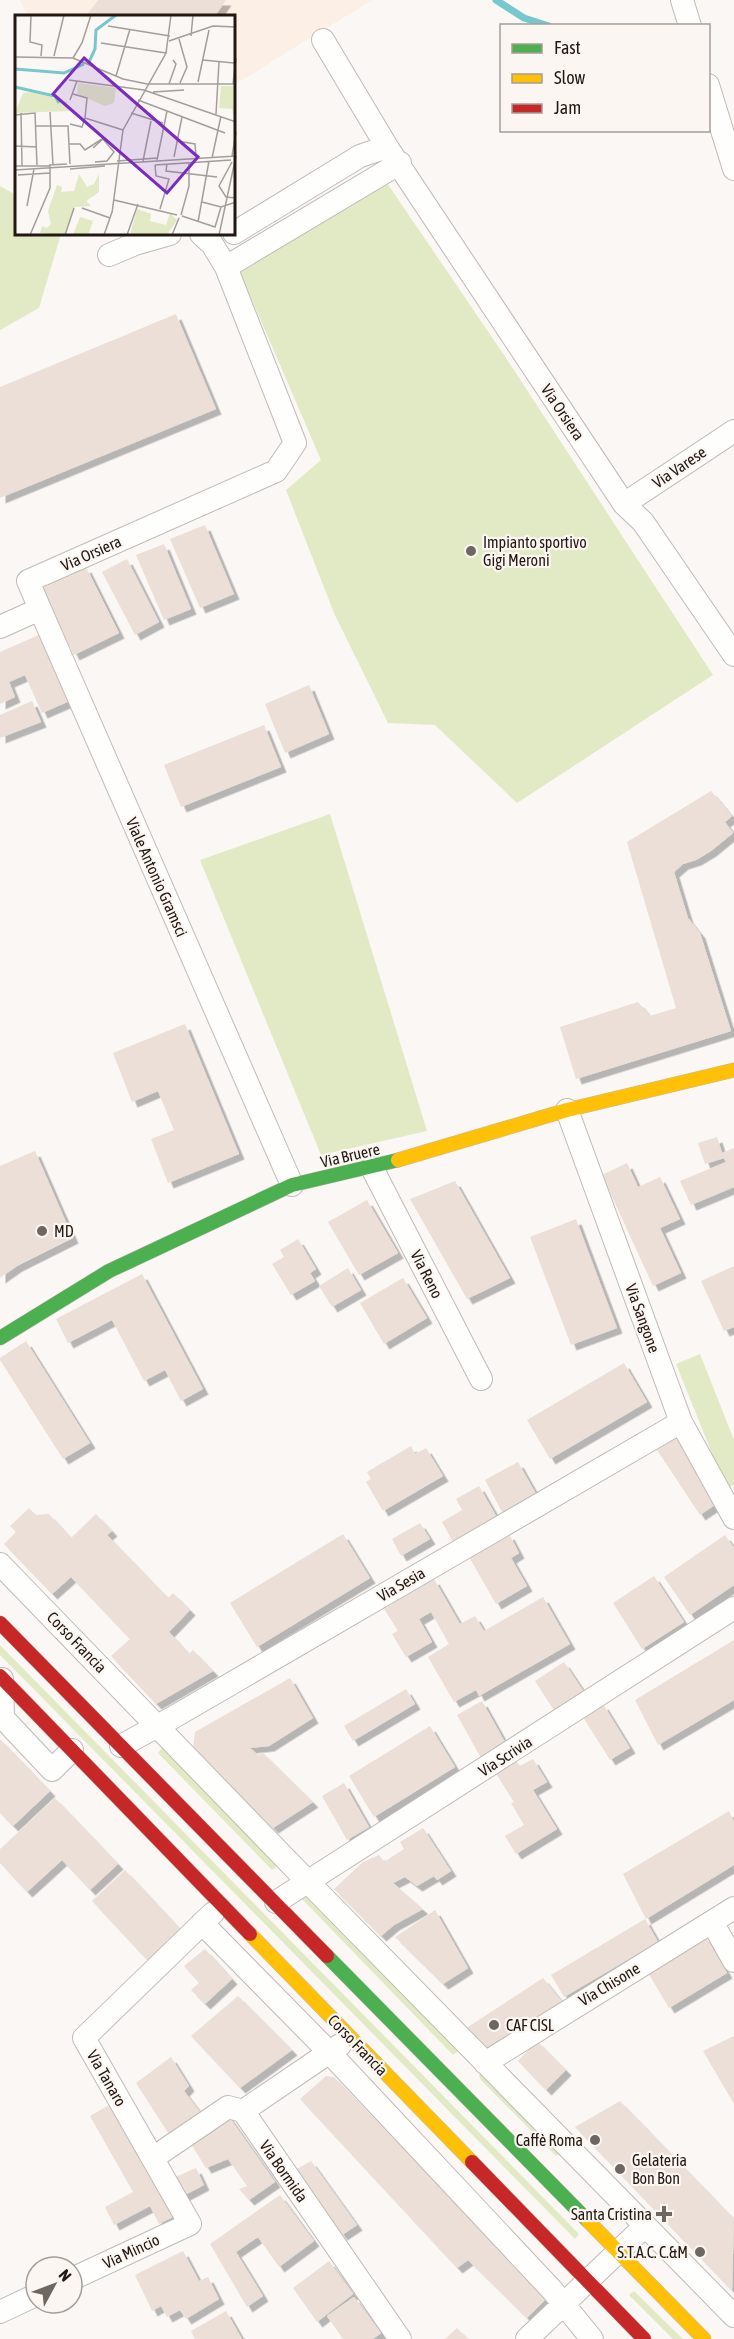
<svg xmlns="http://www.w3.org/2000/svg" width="734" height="2339" font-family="'Asap Condensed',sans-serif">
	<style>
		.education { fill: #fcefe6 }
		.green { fill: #e2eac5 }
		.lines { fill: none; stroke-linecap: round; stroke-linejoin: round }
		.stream { stroke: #77c7ce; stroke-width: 7 }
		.building { fill: #ebdfd7; filter: url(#shadow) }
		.street-casing { stroke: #c1bab6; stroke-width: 24 }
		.fast-casing { stroke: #c1bab6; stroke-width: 15 }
		.slow-casing { stroke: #c1bab6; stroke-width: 15 }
		.jam-casing { stroke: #c1bab6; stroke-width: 15 }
		.street { stroke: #fefefd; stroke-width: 22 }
		.fast { stroke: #4caf50; stroke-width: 14 }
		.slow { stroke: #ffc107; stroke-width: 14 }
		.jam { stroke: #c62828; stroke-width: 14 }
		.poi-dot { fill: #6e6660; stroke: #fcf6f2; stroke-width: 2 }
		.labels { text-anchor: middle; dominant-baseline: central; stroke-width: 4.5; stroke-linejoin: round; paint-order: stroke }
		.street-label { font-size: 16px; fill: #221811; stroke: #fcf6f2 }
		.poi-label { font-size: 16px; fill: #221811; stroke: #fcf6f2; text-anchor: start }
		.inset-river { fill: none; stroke: #77c7ce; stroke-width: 3 }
		.inset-road { fill: none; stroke: #a49e99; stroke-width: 1.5 }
		.view { fill: #7b2cbf; fill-opacity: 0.15; stroke: #7b2cbf; stroke-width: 3 }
		.inset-edge { fill: none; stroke: #221811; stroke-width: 3 }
	</style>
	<defs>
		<filter id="shadow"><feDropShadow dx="5.5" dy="5.5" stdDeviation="0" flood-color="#0004"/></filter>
	</defs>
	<rect width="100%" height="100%" fill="#faf7f4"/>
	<path class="education" d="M 20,0 L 372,0 L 234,85 L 234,16 L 28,16 Z"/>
	<path class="green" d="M 387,183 L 506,358 L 713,675 L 517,803 L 435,725 L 388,723 L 334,613 L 286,490 L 321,460 L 240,272 Z
		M 0,186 L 16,195 L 16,234 L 61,234 L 39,308 L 0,330 Z
		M 330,814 L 427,1131 L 321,1155 L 200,860 Z
		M 700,1354 L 734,1440 L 734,1485 L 726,1488 L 676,1364 Z
		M 0,1645 L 579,2234 L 575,2239 L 0,1655 Z
		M 162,1748 L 274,1863 L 276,1868 L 272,1870 L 158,1753 Z
		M 303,1892 L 459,2050 L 453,2055 L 302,1899 L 301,1895 Z
		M 481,2074 L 561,2152 L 556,2156 L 480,2079 L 479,2075 Z
		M 634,2291 L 683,2339 L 673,2339 L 629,2295 Z"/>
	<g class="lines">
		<path class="stream" d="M 496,0 L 524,18 L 549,26"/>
	</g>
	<path class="building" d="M 98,0 L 226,0 L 215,16 L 86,16 Z
		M 176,314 L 216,409 L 0,498 L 0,387 Z
		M 205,525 L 234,594 L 200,608 L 170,539 Z
		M 164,544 L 191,609 L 164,620 L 136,555 Z
		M 127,559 L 159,622 L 135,635 L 102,572 Z
		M 86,567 L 119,633 L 74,655 L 41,589 Z
		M 43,633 L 72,700 L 42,713 L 25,675 L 9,682 L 15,697 L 0,704 L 0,652 Z
		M 309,685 L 329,734 L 285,753 L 265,704 Z
		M 32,701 L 41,722 L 0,738 L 0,715 Z
		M 264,725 L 281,767 L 181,807 L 164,765 Z
		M 711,791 L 732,816 L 725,822 L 733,833 L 711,851 L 696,860 L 683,864 L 674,872 L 688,918 L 700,933 L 731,1031 L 576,1079 L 560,1027 L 638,1002 L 650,1016 L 676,1008 L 627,842 Z
		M 185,1024 L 239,1154 L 168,1183 L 151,1139 L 174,1130 L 158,1091 L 132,1102 L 113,1053 Z
		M 717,1137 L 722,1153 L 734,1148 L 734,1187 L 691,1205 L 680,1181 L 726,1162 L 724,1158 L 705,1164 L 698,1143 Z
		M 35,1151 L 73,1238 L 17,1266 L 0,1278 L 0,1166 Z
		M 627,1163 L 638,1187 L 660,1177 L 680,1219 L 660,1228 L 681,1273 L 653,1286 L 602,1175 Z
		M 455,1181 L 510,1278 L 467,1299 L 410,1199 Z
		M 367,1200 L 398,1253 L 359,1275 L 328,1222 Z
		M 576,1219 L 617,1328 L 571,1345 L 530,1237 Z
		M 298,1239 L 316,1269 L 310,1273 L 315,1281 L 291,1295 L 272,1264 L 284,1257 L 280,1250 Z
		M 734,1266 L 734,1327 L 724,1331 L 701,1281 Z
		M 348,1268 L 361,1290 L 332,1307 L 319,1286 Z
		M 142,1274 L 203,1389 L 181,1401 L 165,1370 L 144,1381 L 112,1320 L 68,1343 L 56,1319 Z
		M 403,1278 L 427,1318 L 384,1344 L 360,1303 Z
		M 26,1341 L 90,1443 L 63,1459 L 0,1360 L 0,1358 Z
		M 624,1363 L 647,1402 L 550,1459 L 527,1420 Z
		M 683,1433 L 725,1498 L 700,1515 L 657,1450 Z
		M 411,1446 L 415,1454 L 426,1448 L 443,1476 L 383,1511 L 366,1482 L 371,1479 L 367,1472 Z
		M 518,1462 L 536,1494 L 502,1512 L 485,1480 Z
		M 479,1486 L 499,1521 L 454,1544 L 442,1522 L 462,1510 L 456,1499 Z
		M 29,1508 L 36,1515 L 49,1514 L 71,1538 L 96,1514 L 112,1531 L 107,1535 L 168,1598 L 173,1593 L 190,1610 L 169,1632 L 189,1654 L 193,1650 L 213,1671 L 156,1704 L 111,1656 L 130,1639 L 71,1577 L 52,1594 L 4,1544 L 16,1532 L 10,1526 Z
		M 420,1523 L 430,1539 L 401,1556 L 392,1539 Z
		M 343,1534 L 370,1578 L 257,1647 L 230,1603 Z
		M 509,1534 L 519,1553 L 511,1558 L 527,1586 L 496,1604 L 469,1557 Z
		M 725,1535 L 734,1548 L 734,1585 L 690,1615 L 664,1577 Z
		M 654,1576 L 684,1622 L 642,1649 L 613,1603 Z
		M 434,1579 L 460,1624 L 475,1616 L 484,1631 L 543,1597 L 570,1644 L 479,1696 L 476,1690 L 454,1702 L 428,1657 L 449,1644 L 431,1612 L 419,1619 L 432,1642 L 406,1657 L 392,1634 L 398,1631 L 384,1609 Z
		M 734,1640 L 734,1700 L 658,1745 L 635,1700 Z
		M 564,1662 L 584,1692 L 555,1712 L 535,1681 Z
		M 290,1678 L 313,1718 L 269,1746 L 250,1748 L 258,1755 L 263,1753 L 313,1802 L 273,1828 L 193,1748 L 195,1732 Z
		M 406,1689 L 415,1704 L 353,1741 L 344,1726 Z
		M 482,1701 L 506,1744 L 481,1758 L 457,1715 Z
		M 603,1704 L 630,1748 L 610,1760 L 583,1717 Z
		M 430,1726 L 455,1767 L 374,1817 L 349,1776 Z
		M 0,1739 L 50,1791 L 13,1826 L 0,1813 Z
		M 533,1759 L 547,1782 L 533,1790 L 557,1829 L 516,1854 L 505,1836 L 524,1825 L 511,1803 L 514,1802 L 495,1772 L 515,1760 L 520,1766 Z
		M 344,1783 L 369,1827 L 347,1840 L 322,1796 Z
		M 55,1798 L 118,1864 L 90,1890 L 62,1860 L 27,1892 L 0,1863 L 0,1849 Z
		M 729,1811 L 734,1821 L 734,1865 L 646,1919 L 623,1874 Z
		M 423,1828 L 451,1871 L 437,1880 L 434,1876 L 417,1886 L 405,1877 L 393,1883 L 423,1909 L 394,1925 L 381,1936 L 334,1889 L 363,1862 L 379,1855 L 384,1862 L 404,1849 L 400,1842 Z
		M 125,1870 L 180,1929 L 147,1960 L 92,1901 Z
		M 435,1910 L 468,1968 L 443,1984 L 395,1937 Z
		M 645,1919 L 658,1942 L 564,1997 L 551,1975 Z
		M 705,1935 L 727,1973 L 669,2008 L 647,1971 Z
		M 205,1949 L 232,1979 L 205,2004 L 191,1990 L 199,1983 L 184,1966 Z
		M 543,1978 L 563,2003 L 484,2049 L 465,2029 Z
		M 238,1996 L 292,2050 L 240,2088 L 191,2036 Z
		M 734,2036 L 734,2104 L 703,2051 Z
		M 537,2041 L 566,2070 L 546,2090 L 518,2061 Z
		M 171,2057 L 189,2086 L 184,2091 L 203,2116 L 172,2139 L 136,2083 Z
		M 326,2076 L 334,2077 L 546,2299 L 527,2318 L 468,2260 L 457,2268 L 300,2099 Z
		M 620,2101 L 734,2219 L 732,2291 L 575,2127 Z
		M 114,2102 L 177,2215 L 159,2224 L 150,2206 L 114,2225 L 105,2207 L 133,2192 L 90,2116 Z
		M 227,2114 L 275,2182 L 249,2200 L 239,2189 L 247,2186 L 228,2159 L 206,2168 L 189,2141 Z
		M 311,2161 L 357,2225 L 342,2235 L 295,2170 Z
		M 196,2168 L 204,2185 L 181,2197 L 171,2179 Z
		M 280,2195 L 314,2241 L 279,2267 L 258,2237 L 236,2252 L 263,2296 L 247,2307 L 210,2244 Z
		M 183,2251 L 199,2281 L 208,2277 L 219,2299 L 186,2319 L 180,2310 L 167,2317 L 161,2306 L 152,2311 L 135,2275 Z
		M 329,2261 L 353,2294 L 317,2322 L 293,2288 Z
		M 354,2297 L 381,2333 L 373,2339 L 343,2339 L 327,2316 Z
		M 226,2311 L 242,2339 L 195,2339 L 191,2331 Z
		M 457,2328 L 468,2339 L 445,2339 Z"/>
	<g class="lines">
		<defs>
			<path id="street" d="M 682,0 L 690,26
				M 323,40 L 387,147 L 624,504 L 643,522 L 734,655
				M 708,85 L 734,169
				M 234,233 L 360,156 L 387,147
				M 109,255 L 135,244 L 170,234
				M 226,267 L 400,163
				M 624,504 L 734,431
				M 40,609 L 28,581 L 276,471 L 295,443 L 226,267 L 212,244 L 201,234
				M 0,627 L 40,609 L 292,1185
				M 567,1110 L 681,1422 L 734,1518
				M 372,1168 L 481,1379
				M 0,1564 L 309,1883 L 734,2316
				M 2,1679 L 3,1718 L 52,1770 L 72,1750
				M 121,1746 L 172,1718 L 681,1422
				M 276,1902 L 734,1608
				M 712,1922 L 734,1961
				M 202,1923 L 328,2051 L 552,2290 L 592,2339
				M 340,2045 L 243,2111 L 400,2339
				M 485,2063 L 734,1908
				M 153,2158 L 228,2107 L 243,2111
				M 72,2279 L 190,2224 L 84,2038 L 213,1913
				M 0,2312 L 36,2295
				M 527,2339 L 645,2226"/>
			<path id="fast" d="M 0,1338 L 109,1271 L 292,1185 L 398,1160
				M 327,1956 L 588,2221"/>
			<path id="slow" d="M 398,1160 L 567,1110 L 734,1070
				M 250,1934 L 472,2162
				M 588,2221 L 704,2339"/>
			<path id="jam" d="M 0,1623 L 327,1956
				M 0,1676 L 250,1934
				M 472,2162 L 644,2339"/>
		</defs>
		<use href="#street" class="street-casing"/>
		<use href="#fast" class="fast-casing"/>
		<use href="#slow" class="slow-casing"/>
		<use href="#jam" class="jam-casing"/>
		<use href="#street" class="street"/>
		<use href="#fast" class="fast"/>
		<use href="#slow" class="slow"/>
		<use href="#jam" class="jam"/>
	</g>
	<g class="poi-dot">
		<circle cx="471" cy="551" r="6"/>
		<circle cx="42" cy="1231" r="6"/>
		<circle cx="494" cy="2025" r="6"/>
		<circle cx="595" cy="2140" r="6"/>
		<circle cx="620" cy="2169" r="6"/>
		<path d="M661 2205h6v6h6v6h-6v6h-6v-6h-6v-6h6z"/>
		<circle cx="700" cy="2252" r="6"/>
	</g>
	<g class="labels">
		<g class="street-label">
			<text transform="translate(563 412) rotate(56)">Via Orsiera</text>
			<text transform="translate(679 467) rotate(-34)">Via Varese</text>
			<text transform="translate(91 553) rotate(-24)">Via Orsiera</text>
			<text transform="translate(157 877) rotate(66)">Viale Antonio Gramsci</text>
			<text transform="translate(350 1155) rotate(-13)">Via Bruere</text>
			<text transform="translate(427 1274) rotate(63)">Via Reno</text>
			<text transform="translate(643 1318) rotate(70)">Via Sangone</text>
			<text transform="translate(401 1584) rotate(-30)">Via Sesia</text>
			<text transform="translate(77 1642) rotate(46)">Corso Francia</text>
			<text transform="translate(505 1756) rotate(-33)">Via Scrivia</text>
			<text transform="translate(609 1984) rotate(-31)">Via Chisone</text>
			<text transform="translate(358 2045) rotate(46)">Corso Francia</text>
			<text transform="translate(107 2078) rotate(60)">Via Tanaro</text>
			<text transform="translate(284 2171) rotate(55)">Via Bormida</text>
			<text transform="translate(131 2251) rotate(-25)">Via Mincio</text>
		</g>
		<g class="poi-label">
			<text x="483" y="542">Impianto sportivo<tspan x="483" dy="18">Gigi Meroni</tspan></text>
			<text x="54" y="1231">MD</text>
			<text x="506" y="2025">CAF CISL</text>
			<text x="583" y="2140" text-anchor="end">Caffè Roma</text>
			<text x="632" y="2160">Gelateria<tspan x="632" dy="18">Bon Bon</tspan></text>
			<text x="652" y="2214" text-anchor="end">Santa Cristina</text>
			<text x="688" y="2252" text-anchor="end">S.T.A.C. C.&amp;M</text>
		</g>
	</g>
	<g transform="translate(15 15)">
		<rect width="220" height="220" fill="#faf7f4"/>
		<path d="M 63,68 L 101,73 L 99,88 L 90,91 L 62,79 ZM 206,71 L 220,71 L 220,106 L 217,94 L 204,93 ZM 17,77 L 38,81 L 44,88 L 52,86 L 54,96 L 0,98 L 8,78 ZM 64,159 L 72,172 L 79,169 L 84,159 L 84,177 L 71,186 L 76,191 L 60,192 L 49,220 L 25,218 L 27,211 L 32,213 L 36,209 L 33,196 L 42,170 L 47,172 L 46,177 L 59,176 ZM 122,194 L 136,199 L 135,206 L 151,210 L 155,198 L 162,205 L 152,220 L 115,220 ZM 65,202 L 78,206 L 73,220 L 58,220 Z" fill="#e2eac5"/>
		<path class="inset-river" d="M 74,47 L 80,34 L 81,15 L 101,0M 0,54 L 49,58 L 69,49M 0,72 L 40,81 L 44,88"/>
		<path class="inset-road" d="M 16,0 L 15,27 L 27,30 L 26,41M 93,11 L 155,21M 176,21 L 178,0M 164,24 L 172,52 L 165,68M 154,26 L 198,11 L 221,12M 86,28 L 151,38M 39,41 L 49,0M 0,42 L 58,43 L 108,64 L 132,69 L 221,69M 58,43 L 67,28 L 76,0M 188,45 L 219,48M 101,61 L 115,14M 54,65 L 129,75 L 221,107M 183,67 L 194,15M 154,69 L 161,49 L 158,45M 218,69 L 221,43M 138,77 L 169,75M 58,79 L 72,83 L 70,103M 55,85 L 62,66M 123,85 L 210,118M 35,97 L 38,150M 6,98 L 7,151M 116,98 L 148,108M 201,99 L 204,47M 0,100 L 20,98 L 22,150M 55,109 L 67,112 L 70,103 L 108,115M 20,111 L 53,111 L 55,149M 162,126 L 180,129 L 181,141M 54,129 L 65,129 L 70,135 L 87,124M 0,131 L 22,132M 78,133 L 88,124 L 99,137 L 92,146 L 80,147M 217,141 L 221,117M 159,142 L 167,102M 197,143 L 206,101M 142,145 L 152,96M 102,146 L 142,143M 128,146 L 136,106M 217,147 L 204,171 L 211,182 L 221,183M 152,149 L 151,156 L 202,162M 34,150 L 52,149M 140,150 L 216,145M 140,150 L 141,161 L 154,164 L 145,194M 0,151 L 35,151 L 35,173 L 15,220M 55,154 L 90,151M 0,155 L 221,141M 3,160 L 35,158M 99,185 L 162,200M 187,187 L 206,192 L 221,187M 12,191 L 19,154M 67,193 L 95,203M 97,198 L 108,115 L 151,38 L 156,0M 166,200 L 174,171 L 174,148M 167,201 L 200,212 L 206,192M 183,207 L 194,146M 50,220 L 59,193M 89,220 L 97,197M 112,220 L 123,189M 157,220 L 164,203M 204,220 L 221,141"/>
		<path class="view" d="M 69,43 L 183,142 L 152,178 L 38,79 Z"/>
		<rect width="220" height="220" class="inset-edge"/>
	</g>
	<rect x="500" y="24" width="210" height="108" fill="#fcf6f2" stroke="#a59d98" stroke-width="1.5"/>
	<rect x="512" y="44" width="30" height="9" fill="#4caf50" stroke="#a59d98" stroke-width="1.5"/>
	<text x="554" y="54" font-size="18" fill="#221811">Fast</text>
	<rect x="512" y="74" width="30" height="9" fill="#ffc107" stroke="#a59d98" stroke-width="1.5"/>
	<text x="554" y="84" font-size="18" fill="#221811">Slow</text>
	<rect x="512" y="104" width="30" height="9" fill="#c62828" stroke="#a59d98" stroke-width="1.5"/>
	<text x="554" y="114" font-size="18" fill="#221811">Jam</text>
	<g transform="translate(54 2285) rotate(49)"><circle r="28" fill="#fcf6f2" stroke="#a59d98" stroke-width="1.5"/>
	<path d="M0-4.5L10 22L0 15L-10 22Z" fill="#6e6660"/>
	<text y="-9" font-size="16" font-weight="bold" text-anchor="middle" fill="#221811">N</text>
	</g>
</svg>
